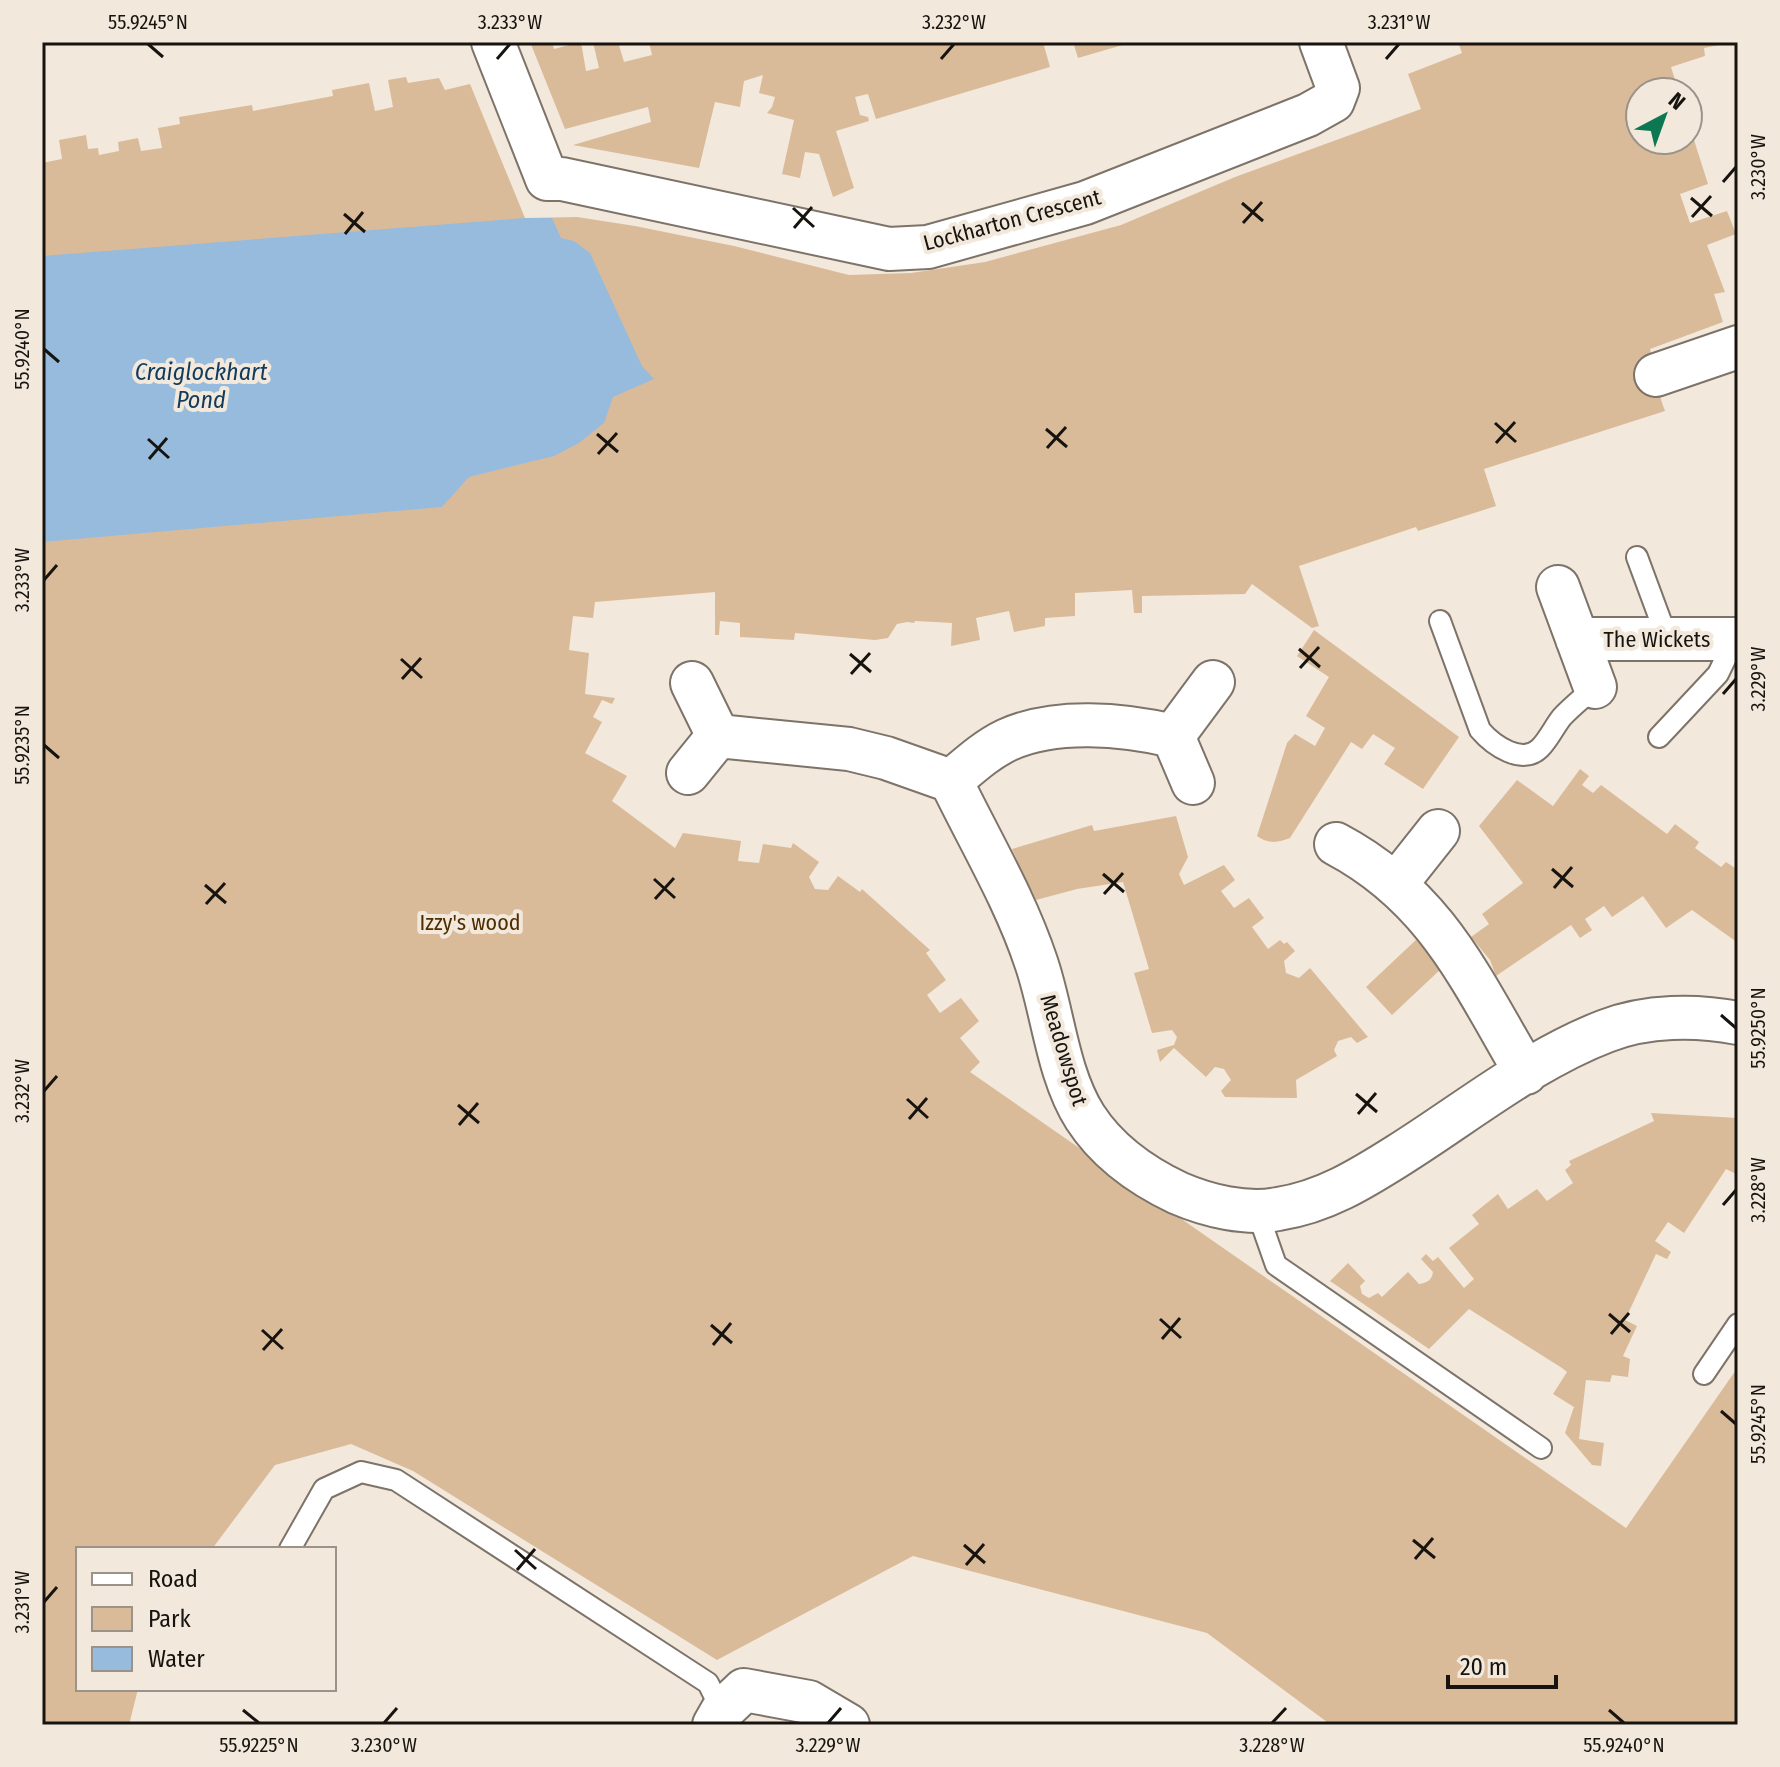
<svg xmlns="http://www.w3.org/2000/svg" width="1780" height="1767" font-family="'Fira Sans Condensed',sans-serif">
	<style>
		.green { fill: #dabb99 }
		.water { fill: #96bbdd }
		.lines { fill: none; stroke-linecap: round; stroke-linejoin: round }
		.lane-casing { stroke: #7d7368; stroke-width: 24 }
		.street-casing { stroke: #7d7368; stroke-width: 46 }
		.lane { stroke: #fff; stroke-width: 20 }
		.street { stroke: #fff; stroke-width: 42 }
		.ticks { fill: none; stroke: #171410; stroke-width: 3 }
		.labels { text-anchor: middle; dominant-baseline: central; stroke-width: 8; stroke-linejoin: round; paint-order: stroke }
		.street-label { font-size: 22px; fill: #171410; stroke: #f3e8dc }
		.park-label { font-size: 22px; fill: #4f2f00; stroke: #f3e8dc }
		.water-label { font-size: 24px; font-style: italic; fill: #113b5c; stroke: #f3e8dc }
		.neatline { fill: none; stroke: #171410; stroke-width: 3 }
		.ticks-label { font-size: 20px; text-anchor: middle; fill: #171410 }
	</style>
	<rect width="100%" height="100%" fill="#f3e8dc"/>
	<path class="green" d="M 530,42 L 552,42 L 554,49 L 581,42 L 586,71 L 599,68 L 593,42 L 618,42 L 624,62 L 652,55 L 649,42 L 1043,42 L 1050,67 L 876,119 L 868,94 L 855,97 L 860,115 L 868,117 L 869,121 L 836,131 L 854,188 L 833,197 L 819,154 L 805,152 L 800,178 L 782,174 L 794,120 L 767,113 L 772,107 L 775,97 L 759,93 L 763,75 L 744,81 L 740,107 L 715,102 L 699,168 L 573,145 L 651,122 L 648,107 L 565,129 Z
		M 1073,42 L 1125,42 L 1126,44 L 1078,58 Z
		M 1458,42 L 1735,42 L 1704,48 L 1705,56 L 1671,67 L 1678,89 L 1667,92 L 1640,92 L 1640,140 L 1688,140 L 1688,121 L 1708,184 L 1680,194 L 1690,223 L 1727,211 L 1736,234 L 1707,245 L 1725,292 L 1714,294 L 1723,322 L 1650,349 C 1655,370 1657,390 1665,411 L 1484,469 L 1496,506 L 1418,531 L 1416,527 L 1299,566 L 1319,626 L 1312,628 L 1252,584 L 1245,594 L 1142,596 L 1142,613 L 1134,613 L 1132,590 L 1075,593 L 1075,616 L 1045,618 L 1045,626 L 1014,632 L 1009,611 L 976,618 L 980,640 L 951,646 L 952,623 L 915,621 L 914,623 L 907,622 L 897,624 L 888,638 L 875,640 L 795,633 L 794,640 L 740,637 L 740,623 L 720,621 L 719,635 L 715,635 L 715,592 L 595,602 L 593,618 L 573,616 L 569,650 L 589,653 L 585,694 L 615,698 L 612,704 L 602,700 L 593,717 L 602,722 L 585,753 L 627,776 L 612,801 L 675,848 L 683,833 L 741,841 L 738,861 L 759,863 L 763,844 L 791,848 L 793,843 L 819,862 L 809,877 L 815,889 L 828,890 L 838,876 L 860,892 L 862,889 L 930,950 L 926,953 L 946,980 L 927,995 L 940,1013 L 961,998 L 979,1021 L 960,1038 L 980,1062 L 970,1072 L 1626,1528 L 1738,1367 L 1738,1725 L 1331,1725 L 1207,1633 L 913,1556 L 717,1660 L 413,1471 L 351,1444 L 275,1465 L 212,1549 L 78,1549 L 78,1689 L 138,1689 L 129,1725 L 42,1725 L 42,163 L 62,159 L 59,140 L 86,135 L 88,149 L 98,148 L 99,155 L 119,151 L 118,142 L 138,138 L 141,151 L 162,148 L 158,128 L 180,124 L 179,117 L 252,105 L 253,111 L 333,96 L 332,90 L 369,83 L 375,111 L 393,107 L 388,80 L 406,77 L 408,83 L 439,78 L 445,90 L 470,84 L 525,218 L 577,217 L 635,226 L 734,246 L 849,275 L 911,273 L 985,262 L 1121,225 L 1235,177 L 1421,109 L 1408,74 L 1462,53 Z
		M 1314,630 L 1459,737 L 1423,789 L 1384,764 L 1395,748 L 1373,734 L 1362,749 L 1351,742 L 1290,838 C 1278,843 1268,844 1257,836 L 1287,743 L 1295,734 L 1315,746 L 1325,728 L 1306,716 L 1329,677 L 1297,656 Z
		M 1580,769 L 1589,776 L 1582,785 L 1593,793 L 1601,785 L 1667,834 L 1675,824 L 1699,842 L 1695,848 L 1721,867 L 1726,862 L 1738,870 L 1738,943 L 1692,910 L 1666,928 L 1643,896 L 1612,917 L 1604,906 L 1585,919 L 1592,930 L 1580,938 L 1571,925 L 1496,976 L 1490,960 L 1471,937 L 1489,924 L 1482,914 L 1523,883 L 1479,826 L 1517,780 L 1553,806 Z
		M 1176,816 L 1188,857 L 1179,874 L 1184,885 L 1224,865 L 1235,880 L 1221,891 L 1234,908 L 1249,898 L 1264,918 L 1252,927 L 1268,949 L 1280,940 L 1284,944 L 1287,942 L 1295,951 L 1284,961 L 1286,973 L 1299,978 L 1310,968 L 1368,1037 L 1357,1043 L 1351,1037 L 1338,1041 L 1334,1050 L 1337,1056 L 1296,1080 L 1297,1098 L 1225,1097 L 1221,1091 L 1231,1080 L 1224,1069 L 1215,1067 L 1206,1077 L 1174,1048 L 1160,1062 L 1157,1050 L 1174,1045 L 1177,1037 L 1172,1030 L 1152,1033 L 1134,973 L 1149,969 L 1123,882 L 1077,889 L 1036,900 L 1012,849 L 1092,825 L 1094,831 Z
		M 1418,938 L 1442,968 L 1392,1015 L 1366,987 Z
		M 1651,1113 L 1738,1118 L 1738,1175 L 1726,1169 L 1684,1233 L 1668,1222 L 1655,1241 L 1671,1252 L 1667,1259 L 1656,1254 L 1625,1320 L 1637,1326 L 1623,1356 L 1630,1359 L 1628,1377 L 1612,1375 L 1610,1382 L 1586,1380 L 1579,1439 L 1604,1443 L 1601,1466 L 1592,1465 L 1565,1433 L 1574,1407 L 1553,1394 L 1567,1372 L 1562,1368 L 1469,1309 L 1429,1349 L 1330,1281 L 1348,1263 L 1365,1281 L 1360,1286 L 1362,1294 L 1369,1298 L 1378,1293 L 1382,1297 L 1408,1272 L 1419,1284 C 1427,1283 1432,1280 1433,1272 L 1421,1259 L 1426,1254 L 1433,1261 L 1438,1257 L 1464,1288 L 1474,1279 L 1449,1248 L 1479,1224 L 1472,1215 L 1498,1194 L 1508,1209 L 1537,1189 L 1547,1201 L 1573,1183 L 1565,1170 L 1571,1165 L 1569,1161 L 1654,1121 Z"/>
	<path class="water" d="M 525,218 L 552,218 L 561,238 L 574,241 L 590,253 L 642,366 L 654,379 L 613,397 L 604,423 L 579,443 L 554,456 L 469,477 L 442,507 L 42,542 L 42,256 Z"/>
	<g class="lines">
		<defs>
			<path id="lane" d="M 1637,557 L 1667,638
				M 1440,621 L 1480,730 C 1493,745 1522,766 1540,748 C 1549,739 1554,727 1562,717 C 1572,706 1584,697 1595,687
				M 1659,737 L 1718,674 L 1735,639
				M 1257,1211 L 1276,1265 L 1541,1448
				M 1704,1374 L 1738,1324
				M 290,1549 L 324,1489 L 361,1472 L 396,1480 L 708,1683 L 722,1711"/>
			<path id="street" d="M 493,42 L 547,179 L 562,179 L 889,249 L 928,247 L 1085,203 L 1308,115 L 1333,101 L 1338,88 L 1321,42
				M 1656,375 L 1738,347
				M 1558,587 L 1595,687
				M 1577,639 L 1738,639
				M 692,683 L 718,736 L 849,749 L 886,758 L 951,781 C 980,841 1015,899 1036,962 C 1053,1011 1057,1073 1085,1117 C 1107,1151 1142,1176 1178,1193 C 1208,1206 1246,1215 1278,1209 C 1324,1202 1361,1179 1399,1155 C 1466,1113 1532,1059 1606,1031 C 1647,1015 1696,1015 1738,1023
				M 1173,736 L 1193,783
				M 688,773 L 718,736
				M 951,781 C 969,766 986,750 1007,740 C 1055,718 1123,724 1173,736 L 1213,682
				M 1336,844 C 1436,897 1471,980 1526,1073
				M 1396,884 L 1438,831
				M 714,1725 L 722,1711 L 744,1690 L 809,1702 L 848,1725"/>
		</defs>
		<use href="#lane" class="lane-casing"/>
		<use href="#street" class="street-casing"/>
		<use href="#lane" class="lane"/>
		<use href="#street" class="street"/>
	</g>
	<path class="ticks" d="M 148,44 L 163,57M 497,59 L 510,44M 941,59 L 954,44M 1386,59 L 1399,44M 1723,182 L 1736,167M 1691,198 L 1712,216M 1242,203 L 1263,221M 793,208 L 814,227M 344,214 L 365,232M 1692,217 L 1711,196M 1243,223 L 1262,202M 794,228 L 812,207M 345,234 L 363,212M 44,349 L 59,362M 1495,423 L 1516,442M 1046,429 L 1067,447M 597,434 L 618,452M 148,439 L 169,458M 1496,443 L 1515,422M 1047,448 L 1066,427M 598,454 L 617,433M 149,459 L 167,438M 44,580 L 57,565M 1299,649 L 1320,667M 850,654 L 871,672M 401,659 L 422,678M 1300,668 L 1319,647M 851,674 L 870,653M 402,679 L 421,658M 1723,694 L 1736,679M 44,745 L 59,758M 1552,869 L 1573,887M 1103,874 L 1124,892M 654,879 L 675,898M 205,885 L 226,903M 1554,888 L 1572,867M 1104,894 L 1123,873M 655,899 L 674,878M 206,904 L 225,883M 1721,1015 L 1736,1028M 44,1091 L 57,1076M 1356,1094 L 1377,1112M 907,1099 L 928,1118M 458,1105 L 479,1123M 1358,1114 L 1376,1093M 909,1119 L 927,1098M 459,1125 L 478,1103M 1723,1205 L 1736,1190M 1609,1314 L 1630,1332M 1160,1319 L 1181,1338M 711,1325 L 732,1343M 262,1330 L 283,1349M 1611,1334 L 1629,1313M 1162,1339 L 1180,1318M 713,1345 L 731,1323M 263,1350 L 282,1329M 1721,1411 L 1736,1424M 1413,1540 L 1435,1558M 964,1545 L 985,1563M 515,1550 L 536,1569M 1415,1559 L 1433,1538M 966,1565 L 984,1544M 517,1570 L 535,1549M 44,1602 L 57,1587M 243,1710 L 259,1723M 1609,1710 L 1624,1723M 384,1723 L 397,1708M 828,1723 L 841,1708M 1272,1723 L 1286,1708"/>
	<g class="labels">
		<g class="street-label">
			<text transform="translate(1012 220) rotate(-15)">Lockharton Crescent</text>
			<text x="1657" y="639">The Wickets</text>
			<text transform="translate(1064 1050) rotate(73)">Meadowspot</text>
		</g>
		<g class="park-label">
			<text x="470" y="922">Izzy's wood</text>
		</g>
		<g class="water-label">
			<text x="201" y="372">Craiglockhart<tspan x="201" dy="28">Pond</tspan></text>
		</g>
	</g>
	<rect width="1780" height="1767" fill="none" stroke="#f3e8dc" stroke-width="88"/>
	<rect x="76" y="1547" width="260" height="144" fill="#f3e8dc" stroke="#9b938a" stroke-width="2"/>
	<rect x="92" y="1573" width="40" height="12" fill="#ffffff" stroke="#9b938a" stroke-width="2"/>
	<text x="148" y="1587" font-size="24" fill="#171410">Road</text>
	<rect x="92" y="1607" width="40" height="24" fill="#dabb99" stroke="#9b938a" stroke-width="2"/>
	<text x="148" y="1627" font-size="24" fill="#171410">Park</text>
	<rect x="92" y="1647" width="40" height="24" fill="#96bbdd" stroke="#9b938a" stroke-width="2"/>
	<text x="148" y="1667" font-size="24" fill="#171410">Water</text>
	<g transform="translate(1664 116) rotate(41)"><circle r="38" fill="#f3e8dc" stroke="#9b938a" stroke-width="2"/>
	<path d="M0-6L14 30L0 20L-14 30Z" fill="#0b7852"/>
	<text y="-12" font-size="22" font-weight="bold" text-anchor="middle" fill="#171410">N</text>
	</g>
	<path d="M1448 1675v12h108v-12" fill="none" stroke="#171410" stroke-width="4"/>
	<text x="1460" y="1675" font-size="24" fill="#171410" stroke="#f3e8dc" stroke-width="6" paint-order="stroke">20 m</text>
	<rect x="44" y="44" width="1692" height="1679" class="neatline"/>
	<g class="ticks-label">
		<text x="148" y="29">55.9245°N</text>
		<text x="510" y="29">3.233°W</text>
		<text x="954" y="29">3.232°W</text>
		<text x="1399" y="29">3.231°W</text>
		<text transform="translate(1758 167) rotate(-90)" y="7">3.230°W</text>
		<text transform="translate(22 349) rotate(-90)" y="7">55.9240°N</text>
		<text transform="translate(22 580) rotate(-90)" y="7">3.233°W</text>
		<text transform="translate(1758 679) rotate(-90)" y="7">3.229°W</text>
		<text transform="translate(22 745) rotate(-90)" y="7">55.9235°N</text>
		<text transform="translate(1758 1028) rotate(-90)" y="7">55.9250°N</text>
		<text transform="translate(22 1091) rotate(-90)" y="7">3.232°W</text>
		<text transform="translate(1758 1190) rotate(-90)" y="7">3.228°W</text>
		<text transform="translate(1758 1424) rotate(-90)" y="7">55.9245°N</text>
		<text transform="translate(22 1602) rotate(-90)" y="7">3.231°W</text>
		<text x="259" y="1752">55.9225°N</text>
		<text x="384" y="1752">3.230°W</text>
		<text x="828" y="1752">3.229°W</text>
		<text x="1272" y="1752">3.228°W</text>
		<text x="1624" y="1752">55.9240°N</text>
	</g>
</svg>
